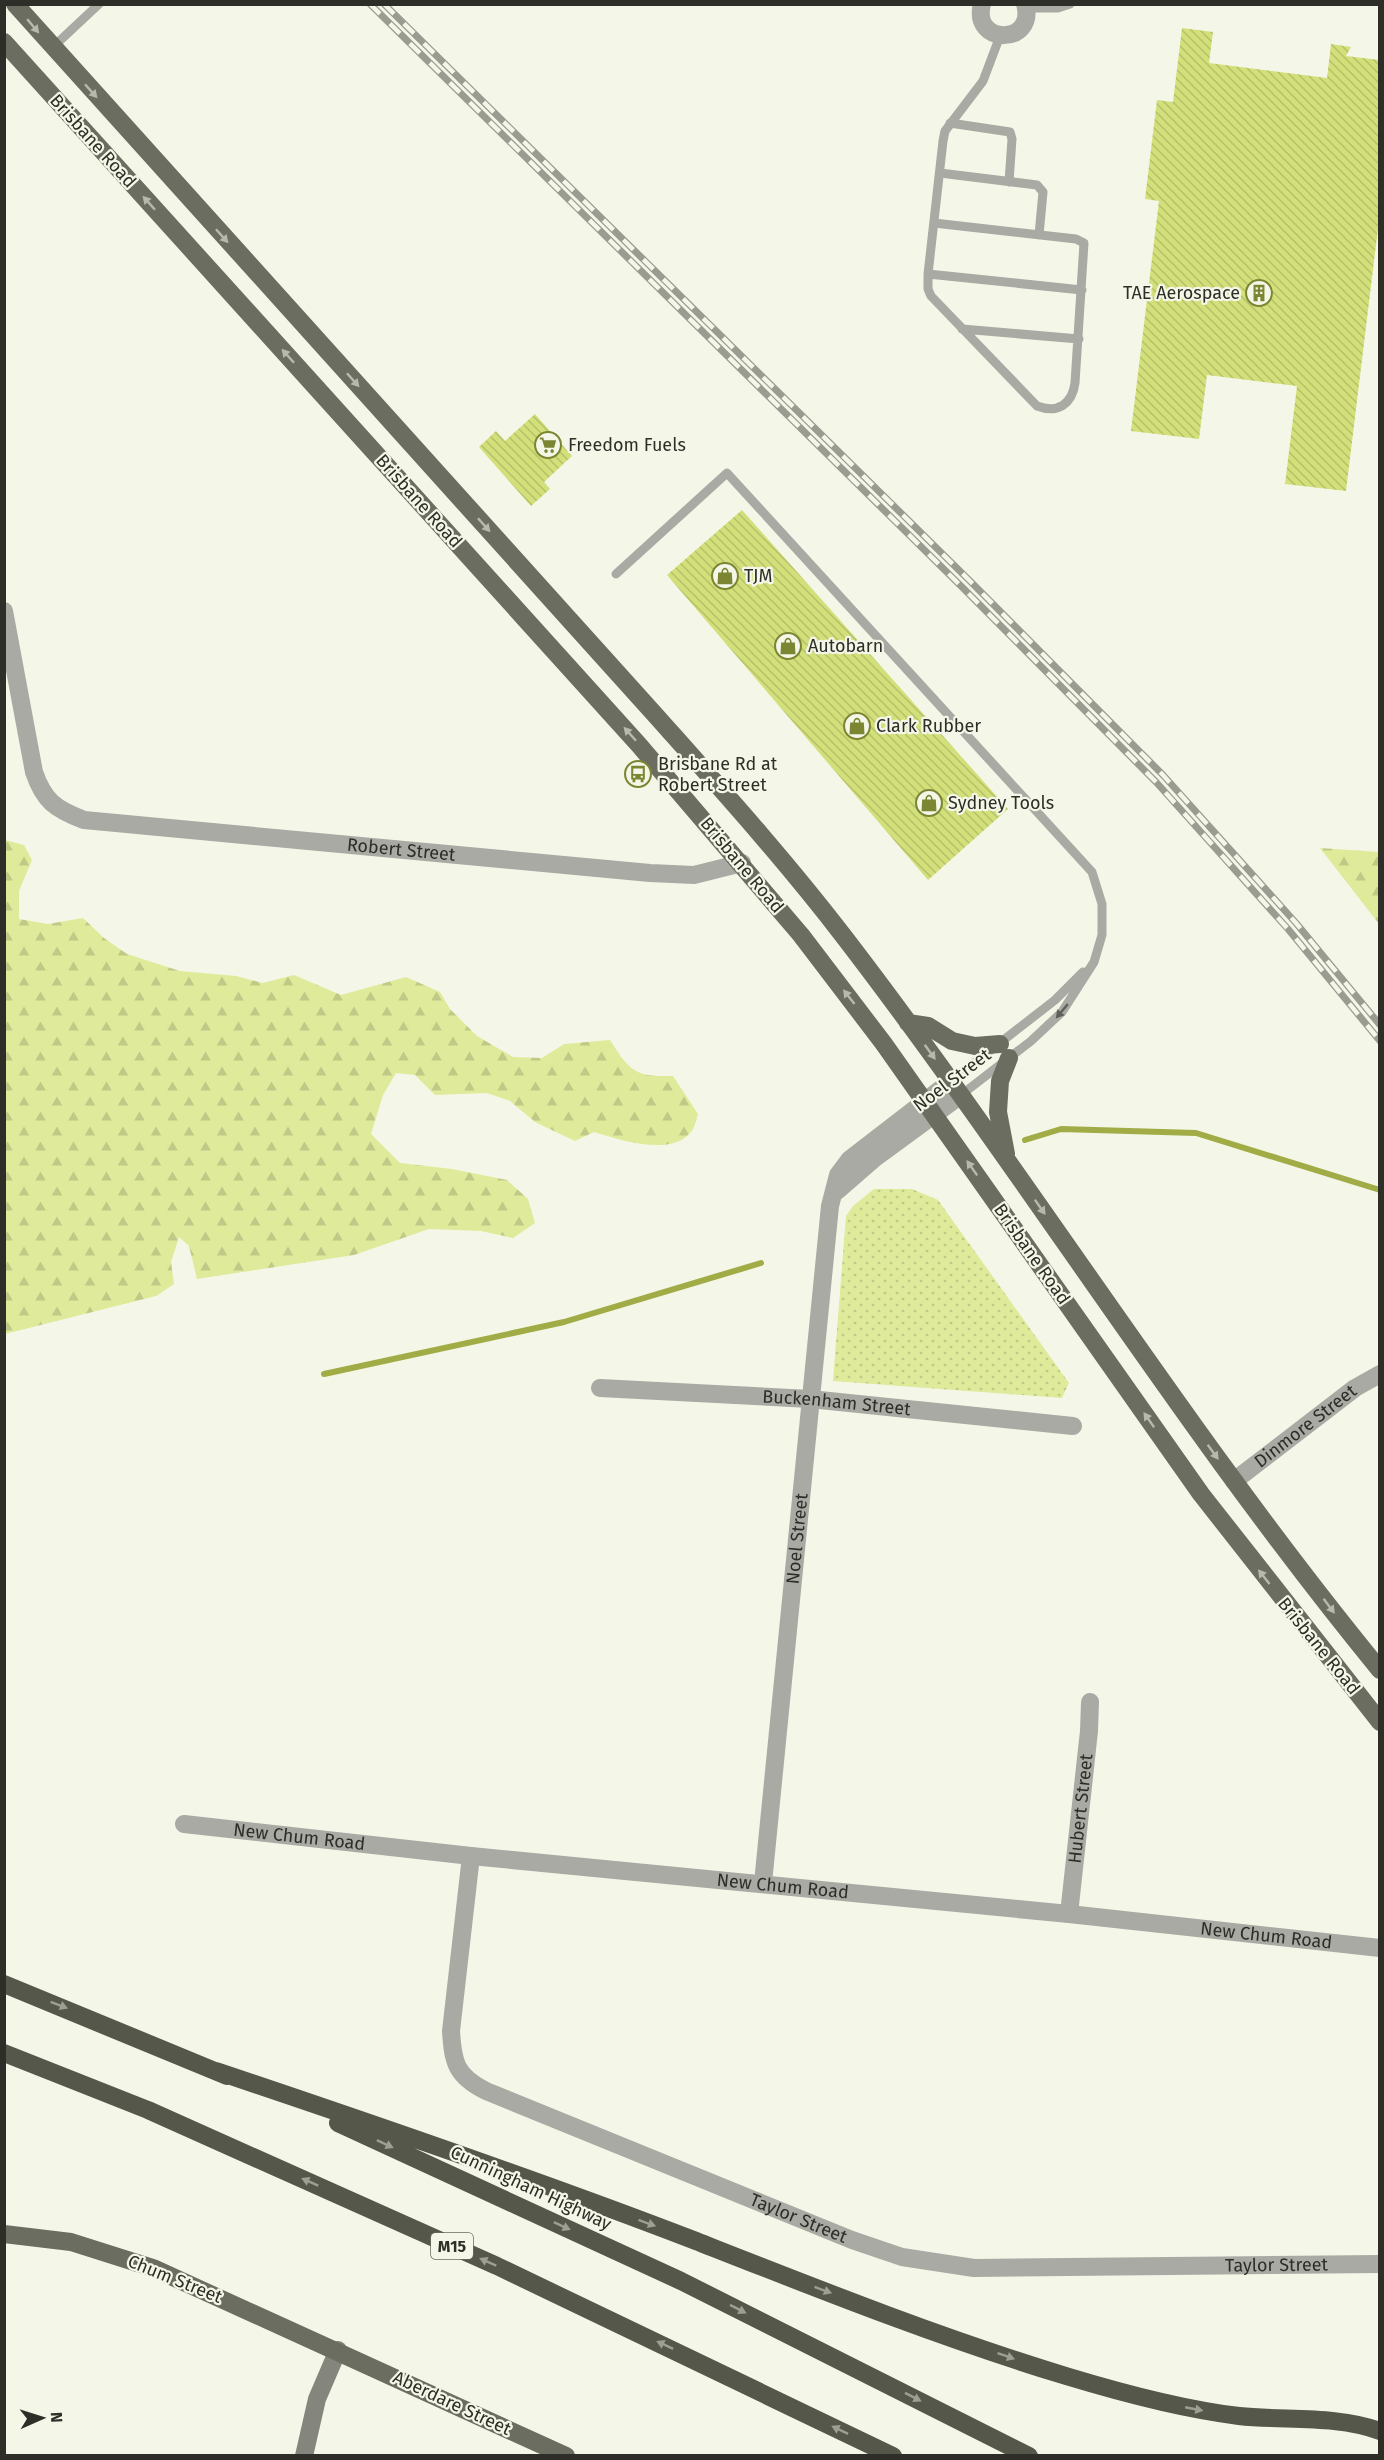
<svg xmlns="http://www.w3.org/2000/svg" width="1384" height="2460" font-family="'Fira Sans',sans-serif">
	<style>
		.forest { fill: url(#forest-firs) }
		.park { fill: url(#park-dots) }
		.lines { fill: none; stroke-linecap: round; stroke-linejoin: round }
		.stream { stroke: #a1ac46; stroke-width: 6 }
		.building { fill: url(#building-back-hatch) }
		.lane { stroke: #a9aaa4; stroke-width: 9 }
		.street { stroke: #a9aaa4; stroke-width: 18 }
		.secondary { stroke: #84867d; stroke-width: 18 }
		.primary { stroke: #6b6d61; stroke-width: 18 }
		.highway { stroke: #55574a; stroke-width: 18 }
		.rail-casing { stroke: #9a9c91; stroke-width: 7 }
		.rail { stroke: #f4f7e7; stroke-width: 4.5; stroke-dasharray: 14; stroke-linecap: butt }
		.oneway { fill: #b6b9ab }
		.oneway2 { fill: #5f605a }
		.oneway3 { fill: #9d9f91 }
		.labels { text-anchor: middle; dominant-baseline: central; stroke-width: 4.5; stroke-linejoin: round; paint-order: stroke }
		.shield { fill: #f4f7e7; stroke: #696a61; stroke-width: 1.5 }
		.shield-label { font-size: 16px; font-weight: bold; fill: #2d2e28 }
		.street-label { font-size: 18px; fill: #2d2e28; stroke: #f4f7e7 }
		.poi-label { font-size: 18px; fill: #2d2e28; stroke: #f4f7e7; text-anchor: start }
	</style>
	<defs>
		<pattern id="forest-firs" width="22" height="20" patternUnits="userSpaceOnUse" patternTransform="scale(1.5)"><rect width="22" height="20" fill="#dfea9a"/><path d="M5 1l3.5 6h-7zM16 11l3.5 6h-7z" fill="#c0c985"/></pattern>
		<pattern id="park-dots" width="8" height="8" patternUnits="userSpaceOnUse" patternTransform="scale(1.5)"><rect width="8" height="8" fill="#dfea9a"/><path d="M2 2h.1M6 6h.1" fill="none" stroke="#c0c985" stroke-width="1.8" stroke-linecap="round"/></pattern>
		<pattern id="building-back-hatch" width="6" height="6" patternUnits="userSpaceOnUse" patternTransform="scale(1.5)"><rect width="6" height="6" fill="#d3e07a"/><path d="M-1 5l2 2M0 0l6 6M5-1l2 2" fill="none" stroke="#b5c06a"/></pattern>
	</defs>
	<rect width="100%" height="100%" fill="#f4f7e7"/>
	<path class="forest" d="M 5,840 L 24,845 L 32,860 L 19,891 L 19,919 L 48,924 L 83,918 L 104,938 L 127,954 L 180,971 L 236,976 L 263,983 L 294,975 L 341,995 L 406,977 L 440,992 L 450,1009 L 477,1036 L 513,1057 L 542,1058 L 564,1044 L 610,1040 C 630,1072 636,1077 673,1076 L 698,1114 C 696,1119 695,1128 691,1132 C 671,1157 620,1140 594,1132 L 575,1141 L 535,1122 L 510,1101 L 487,1093 L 435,1095 L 415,1075 L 396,1073 L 383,1095 L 371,1134 L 400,1163 L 452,1169 L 507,1180 L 528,1199 L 535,1223 L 513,1238 L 481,1231 L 429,1229 L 354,1255 L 197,1279 L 189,1246 L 179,1237 L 171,1262 L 174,1284 L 156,1296 L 5,1334 Z
		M 1320,848 L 1379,852 L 1379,924 Z"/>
	<path class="park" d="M 874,1189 L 912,1189 L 938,1200 L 1069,1383 L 1062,1398 L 833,1381 L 846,1216 L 853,1206 Z"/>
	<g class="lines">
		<path class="stream" d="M 1025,1140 L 1061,1129 L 1196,1133 L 1380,1190
			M 324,1374 L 564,1322 L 761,1263"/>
	</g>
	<path class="building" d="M 1182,28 L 1213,32 L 1209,63 L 1327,78 L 1331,44 L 1351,47 L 1346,56 L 1380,60 L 1380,212 L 1346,491 L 1285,484 L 1297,386 L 1207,375 L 1199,439 L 1131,431 L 1159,201 L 1145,199 L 1157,100 L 1173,102 Z
		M 535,414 L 572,456 L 544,482 L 550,489 L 531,506 L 479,447 L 496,431 L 505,441 Z
		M 742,510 L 1008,809 L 928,880 L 667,575 Z"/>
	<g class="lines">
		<path class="lane" d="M 1026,8 L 1058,8 L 1070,4
			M 52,48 L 99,4
			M 950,123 L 1010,132 L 1012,139 L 1009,182
			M 940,173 L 1037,185 L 1043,192 L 1039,235
			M 934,223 L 1076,239 L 1084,243 L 1075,383 C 1072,404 1058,414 1037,406 L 931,296 L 928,289 L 928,274 L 943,141 L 945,131 L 983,81 L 1000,36
			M 928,274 L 1082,290
			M 962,329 L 1079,339
			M 616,574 L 727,473 L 1092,872 L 1102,904 L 1102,935 L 1094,962 L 1062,1012 L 1031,1041 L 961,1095
			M 951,1081 L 1055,1000 L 1083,972"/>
		<g class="street">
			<path d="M 982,4 C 971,46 1037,45 1025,4"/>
			<path id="s1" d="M 4,611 L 34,772 C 44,801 55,809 84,820 L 650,873 L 694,875 L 742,863"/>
			<path d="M 837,1191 L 875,1158 L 961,1095"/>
			<path id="s2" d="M 600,1388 L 810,1399 L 1073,1426"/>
			<path id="s3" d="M 1234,1481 L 1355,1388 L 1380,1374"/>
			<path id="s4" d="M 184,1824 L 471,1856 L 1069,1914 L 1380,1948"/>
			<path id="s5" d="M 471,1856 L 451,2031 C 453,2063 456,2076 486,2091 L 852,2240 L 902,2257 L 974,2268 L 1380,2264"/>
			<path id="s6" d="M 763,1883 L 830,1206 L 838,1175 L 850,1159 L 951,1081"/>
			<path id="s7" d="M 1069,1914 L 1089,1731 L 1090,1702"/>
		</g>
		<path class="secondary" d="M 304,2456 L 317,2399 L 338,2350"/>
		<path class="primary" d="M 15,4 L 658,718 C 722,790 786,861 845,938 C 1029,1178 1188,1436 1380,1670
			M 4,42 L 639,745 L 801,935 L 884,1044 L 1201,1494 L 1380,1722
			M 908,1023 L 928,1026 L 952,1041 L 975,1046 L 1000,1044
			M 1006,1154 L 998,1112 L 1000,1081 L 1009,1058
			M 4,2234 L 71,2242 L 153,2268 L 566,2456"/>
		<path class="highway" d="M 4,1984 L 227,2076
			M 4,2053 L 148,2110 L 497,2266 L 893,2456
			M 216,2071 C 377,2125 538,2180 696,2241 C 818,2289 941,2338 1066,2376 C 1122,2393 1181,2409 1239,2416 C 1285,2421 1336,2415 1380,2431
			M 338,2123 L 681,2281 L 1029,2456"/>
		<defs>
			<path id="rail" d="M 370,4 L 963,588 L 1156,782 L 1288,929 L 1380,1041
				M 384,4 L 970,581 L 1163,775 L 1296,923 L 1380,1025"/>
		</defs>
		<use href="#rail" class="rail-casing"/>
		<use href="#rail" class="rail"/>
	</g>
	<defs><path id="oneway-solid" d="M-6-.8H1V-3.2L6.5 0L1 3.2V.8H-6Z" transform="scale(1.5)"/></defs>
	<g class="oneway">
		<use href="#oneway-solid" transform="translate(33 26) rotate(50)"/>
		<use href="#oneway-solid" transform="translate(91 91) rotate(48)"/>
		<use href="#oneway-solid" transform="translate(149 203) rotate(-132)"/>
		<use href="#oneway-solid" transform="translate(222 236) rotate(48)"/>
		<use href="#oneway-solid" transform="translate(288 356) rotate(-132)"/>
		<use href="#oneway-solid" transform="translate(353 380) rotate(48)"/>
		<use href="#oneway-solid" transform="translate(484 525) rotate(48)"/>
		<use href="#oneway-solid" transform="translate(630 734) rotate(-132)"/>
		<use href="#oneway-solid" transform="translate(849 997) rotate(-128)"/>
		<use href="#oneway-solid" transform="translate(930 1052) rotate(54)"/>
		<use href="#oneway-solid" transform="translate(972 1168) rotate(-125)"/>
		<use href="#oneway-solid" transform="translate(1040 1207) rotate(55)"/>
		<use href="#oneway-solid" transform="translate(1149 1420) rotate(-125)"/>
		<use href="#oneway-solid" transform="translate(1213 1452) rotate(54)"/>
		<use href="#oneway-solid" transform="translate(1264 1577) rotate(-128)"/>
		<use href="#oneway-solid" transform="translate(1329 1606) rotate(53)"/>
	</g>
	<use class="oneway2" href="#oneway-solid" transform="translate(1062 1011) rotate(130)"/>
	<g class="oneway3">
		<use href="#oneway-solid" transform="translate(59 2005) rotate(21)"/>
		<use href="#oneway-solid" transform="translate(385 2144) rotate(25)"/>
		<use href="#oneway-solid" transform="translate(310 2182) rotate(-156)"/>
		<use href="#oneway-solid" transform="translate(647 2223) rotate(20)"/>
		<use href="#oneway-solid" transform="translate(562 2226) rotate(25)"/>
		<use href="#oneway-solid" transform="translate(488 2262) rotate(-156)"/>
		<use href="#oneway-solid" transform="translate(823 2290) rotate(20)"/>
		<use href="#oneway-solid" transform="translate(738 2309) rotate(27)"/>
		<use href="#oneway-solid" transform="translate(665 2345) rotate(-155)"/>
		<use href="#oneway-solid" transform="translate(1006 2356) rotate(19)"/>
		<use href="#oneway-solid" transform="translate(913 2397) rotate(27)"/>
		<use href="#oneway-solid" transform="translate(1194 2409) rotate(11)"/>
		<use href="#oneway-solid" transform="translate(840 2430) rotate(-154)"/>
	</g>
	<defs>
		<symbol id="building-ring" viewBox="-11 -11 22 22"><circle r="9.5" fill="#f4f7e7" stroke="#7c8632" stroke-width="1.5"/><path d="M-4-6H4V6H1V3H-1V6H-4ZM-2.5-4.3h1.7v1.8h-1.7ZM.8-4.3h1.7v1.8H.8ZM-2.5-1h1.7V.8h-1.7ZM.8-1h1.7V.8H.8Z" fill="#7c8632"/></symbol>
		<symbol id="supermarket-ring" viewBox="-11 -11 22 22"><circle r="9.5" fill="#f4f7e7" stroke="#7c8632" stroke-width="1.5"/><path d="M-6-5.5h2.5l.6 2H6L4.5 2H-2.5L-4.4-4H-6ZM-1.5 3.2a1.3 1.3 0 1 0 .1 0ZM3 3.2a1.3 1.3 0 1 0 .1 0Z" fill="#7c8632"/></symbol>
		<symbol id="shop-ring" viewBox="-11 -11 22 22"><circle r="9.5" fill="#f4f7e7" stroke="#7c8632" stroke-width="1.5"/><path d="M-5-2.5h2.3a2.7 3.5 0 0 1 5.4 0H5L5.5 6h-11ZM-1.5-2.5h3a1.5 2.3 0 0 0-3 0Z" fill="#7c8632"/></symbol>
		<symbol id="bus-ring" viewBox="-11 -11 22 22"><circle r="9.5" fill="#f4f7e7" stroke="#7c8632" stroke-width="1.5"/><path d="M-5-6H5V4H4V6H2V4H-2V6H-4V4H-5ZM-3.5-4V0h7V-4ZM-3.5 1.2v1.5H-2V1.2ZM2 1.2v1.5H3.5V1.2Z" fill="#7c8632"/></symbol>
	</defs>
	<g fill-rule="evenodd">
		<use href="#building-ring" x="1244" y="278" width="30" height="30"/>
		<use href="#supermarket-ring" x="533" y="430" width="30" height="30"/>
		<use href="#shop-ring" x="710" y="561" width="30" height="30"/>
		<use href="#shop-ring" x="773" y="631" width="30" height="30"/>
		<use href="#shop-ring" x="842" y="711" width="30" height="30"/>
		<use href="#bus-ring" x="623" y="759" width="30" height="30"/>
		<use href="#shop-ring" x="914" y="788" width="30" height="30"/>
	</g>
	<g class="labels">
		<rect class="shield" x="431" y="2233" width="42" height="26" rx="4.5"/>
		<g class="shield-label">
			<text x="452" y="2246">M15</text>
		</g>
		<g class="street-label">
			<text transform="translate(93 141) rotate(48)">Brisbane Road</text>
			<text transform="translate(419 501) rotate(48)">Brisbane Road</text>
			<text stroke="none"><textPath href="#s1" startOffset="555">Robert Street</textPath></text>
			<text transform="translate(742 865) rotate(50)">Brisbane Road</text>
			<text transform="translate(952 1080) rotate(-37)">Noel Street</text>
			<text transform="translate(1032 1254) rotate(55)">Brisbane Road</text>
			<text stroke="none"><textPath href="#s2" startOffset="237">Buckenham Street</textPath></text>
			<text stroke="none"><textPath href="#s3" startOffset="90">Dinmore Street</textPath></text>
			<text stroke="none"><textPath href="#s6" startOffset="346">Noel Street</textPath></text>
			<text transform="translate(1319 1646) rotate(51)">Brisbane Road</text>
			<text stroke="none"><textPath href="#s7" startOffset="106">Hubert Street</textPath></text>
			<text stroke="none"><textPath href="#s4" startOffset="116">New Chum Road</textPath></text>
			<text stroke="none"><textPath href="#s4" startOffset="602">New Chum Road</textPath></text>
			<text stroke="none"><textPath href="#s4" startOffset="1088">New Chum Road</textPath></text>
			<text transform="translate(531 2188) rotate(25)">Cunningham Highway</text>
			<text stroke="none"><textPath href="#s5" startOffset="588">Taylor Street</textPath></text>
			<text stroke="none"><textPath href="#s5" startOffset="1074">Taylor Street</textPath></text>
			<text transform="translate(175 2279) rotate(22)">Chum Street</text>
			<text transform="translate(452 2403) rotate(25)">Aberdare Street</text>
		</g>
		<g class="poi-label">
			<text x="1240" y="293" text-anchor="end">TAE Aerospace</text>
			<text x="568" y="445">Freedom Fuels</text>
			<text x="744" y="576">TJM</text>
			<text x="808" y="646">Autobarn</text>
			<text x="876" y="726">Clark Rubber</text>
			<text x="658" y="764">Brisbane Rd at<tspan x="658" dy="21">Robert Street</tspan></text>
			<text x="948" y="803">Sydney Tools</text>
		</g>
	</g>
	<rect width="1384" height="2460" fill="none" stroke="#2d2e28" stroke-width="12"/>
	<g transform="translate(42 2418) rotate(87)" stroke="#f4f7e7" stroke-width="4.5" paint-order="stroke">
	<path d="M0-4.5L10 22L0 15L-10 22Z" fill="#2d2e28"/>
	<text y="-9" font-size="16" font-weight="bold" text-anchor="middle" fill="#2d2e28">N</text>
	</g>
</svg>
